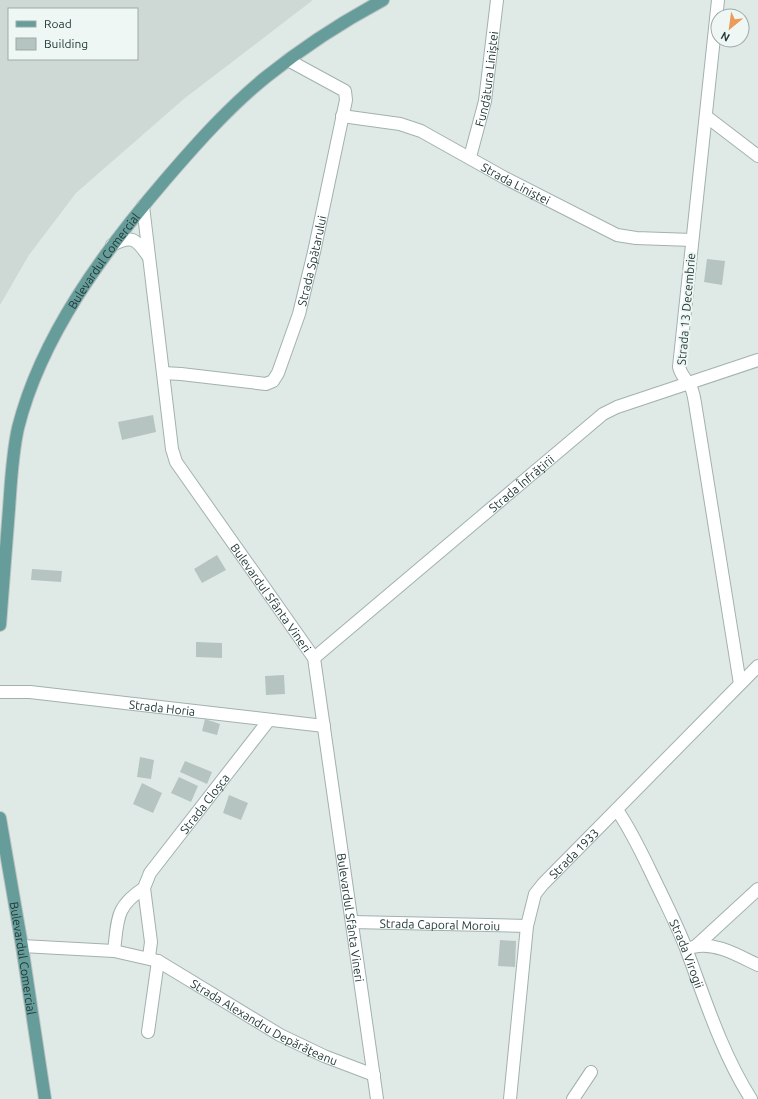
<svg xmlns="http://www.w3.org/2000/svg" width="758" height="1099" font-family="Ubuntu,sans-serif">
	<style>
		.built { fill: #ced9d6; fill-rule: evenodd }
		.building { fill: #b5c4c0 }
		.lines { fill: none; stroke-linecap: round; stroke-linejoin: round }
		.minor-casing { stroke: #a2b1af; stroke-width: 14 }
		.major-casing { stroke: #bcc4c3; stroke-width: 14 }
		.minor { stroke: #fff; stroke-width: 12 }
		.major { stroke: #669d9a; stroke-width: 12 }
		.labels { text-anchor: middle; dominant-baseline: central; stroke-width: 4; stroke-linejoin: round; paint-order: stroke }
		.street-label { font-size: 12px; fill: #213937; stroke: #eff7f4 }
	</style>
	<rect width="100%" height="100%" fill="#dfeae7"/>
	<path class="built" d="M 0,0 L 313,0 L 185,98 L 76,193 L 29,255 L 0,305 ZM 9,9 L 137,9 L 137,59 L 9,59 Z"/>
	<path class="building" d="M 707,259 L 725,261 L 722,285 L 704,282 Z
		M 153,415 L 156,432 L 122,440 L 118,422 Z
		M 217,555 L 226,570 L 202,583 L 194,569 Z
		M 32,569 L 62,571 L 61,582 L 31,580 Z
		M 196,642 L 222,643 L 222,658 L 196,657 Z
		M 284,675 L 285,694 L 266,695 L 265,676 Z
		M 205,719 L 220,724 L 217,735 L 202,731 Z
		M 140,757 L 154,760 L 151,779 L 137,777 Z
		M 185,761 L 212,772 L 207,784 L 180,772 Z
		M 179,777 L 198,786 L 191,802 L 171,793 Z
		M 142,783 L 162,793 L 153,813 L 133,804 Z
		M 229,795 L 248,803 L 241,820 L 223,813 Z
		M 500,940 L 516,941 L 515,967 L 498,966 Z"/>
	<g class="lines">
		<defs>
			<g id="minor">
				<path d="M 718,0 L 679,367 C 681,375 684,377 689,384 C 693,389 694,397 695,403 L 740,684"/>
				<path id="s1" d="M 342,116 L 400,124 L 421,131 L 505,178 L 617,235 L 636,238 L 692,240"/>
				<path d="M 707,117 L 758,156"/>
				<path id="s2" d="M 470,157 L 485,101 L 497,0"/>
				<path id="s3" d="M 143,206 L 172,449 L 176,462 L 314,658 L 377,1099"/>
				<path d="M 112,245 C 131,235 136,238 148,256"/>
				<path id="s4" d="M 163,373 L 181,374 L 266,384 L 273,381 L 278,373 L 299,314 L 314,252 L 346,100 L 345,91 L 288,60"/>
				<path id="s5" d="M 314,658 L 603,414 L 617,407 L 758,360"/>
				<path id="s6" d="M 0,692 L 30,692 L 324,726"/>
				<path id="s7" d="M 617,810 C 635,836 647,865 661,893 C 670,912 680,932 687,951 C 706,1002 722,1053 751,1099"/>
				<path id="s8" d="M 352,922 L 527,926"/>
				<path id="s9" d="M 22,946 L 114,951 L 158,961 L 280,1035 L 324,1056 L 374,1075"/>
				<path d="M 696,946 L 758,889"/>
				<path d="M 693,947 C 714,941 739,956 758,965"/>
				<path d="M 114,951 C 118,919 115,907 144,888"/>
				<path id="s10" d="M 149,957 L 151,942 L 144,888 L 150,873 L 269,720"/>
				<path d="M 148,1032 L 158,961"/>
				<path id="s11" d="M 510,1099 L 527,926 L 535,894 L 543,884 L 758,666"/>
				<path d="M 573,1099 L 591,1072"/>
			</g>
			<g id="major">
				<path id="s12" d="M 0,625 C 3,587 6,548 9,509 C 11,482 12,455 18,428 C 41,336 105,250 166,179 C 197,143 229,107 266,77 C 302,48 342,22 383,0"/>
				<path id="s13" d="M 0,818 L 22,946 L 45,1099"/>
			</g>
		</defs>
		<use href="#minor" class="minor-casing"/>
		<use href="#major" class="major-casing"/>
		<use href="#minor" class="minor"/>
		<use href="#major" class="major"/>
	</g>
	<g class="labels">
		<g class="street-label">
			<text stroke="none"><textPath href="#s2" startOffset="80">Fundătura Liniștei</textPath></text>
			<text stroke="none"><textPath href="#s1" startOffset="189">Strada Liniștei</textPath></text>
			<text stroke="none"><textPath href="#s4" startOffset="238">Strada Spătarului</textPath></text>
			<text stroke="none"><textPath href="#s12" startOffset="387">Bulevardul Comercial</textPath></text>
			<text transform="translate(686 309) rotate(-85)">Strada 13 Decembrie</text>
			<text stroke="none"><textPath href="#s5" startOffset="271">Strada Înfrățirii</textPath></text>
			<text stroke="none"><textPath href="#s3" startOffset="424">Bulevardul Sfânta Vineri</textPath></text>
			<text stroke="none"><textPath href="#s6" startOffset="163">Strada Horia</textPath></text>
			<text stroke="none"><textPath href="#s10" startOffset="174">Strada Cloșca</textPath></text>
			<text stroke="none"><textPath href="#s11" startOffset="263">Strada 1933</textPath></text>
			<text stroke="none"><textPath href="#s3" startOffset="760">Bulevardul Sfânta Vineri</textPath></text>
			<text stroke="none"><textPath href="#s8" startOffset="88">Strada Caporal Moroiu</textPath></text>
			<text stroke="none"><textPath href="#s7" startOffset="160">Strada Virogii</textPath></text>
			<text stroke="none"><textPath href="#s13" startOffset="142">Bulevardul Comercial</textPath></text>
			<text stroke="none"><textPath href="#s9" startOffset="260">Strada Alexandru Depărățeanu</textPath></text>
		</g>
	</g>
	<rect x="8" y="8" width="130" height="52" fill="#eff7f4" stroke="#9daba8"/>
	<rect x="16" y="21" width="20" height="6" fill="#669d9a" stroke="#9daba8"/>
	<text x="44" y="28" font-size="12" fill="#213937">Road</text>
	<rect x="16" y="38" width="20" height="12" fill="#b5c4c0" stroke="#9daba8"/>
	<text x="44" y="48" font-size="12" fill="#213937">Building</text>
	<g transform="translate(730 28) rotate(209)"><circle r="19" fill="#eff7f4" stroke="#9daba8"/>
	<path d="M0-3L7 15L0 10L-7 15Z" fill="#eb9b5c"/>
	<text y="-6" font-size="11" font-weight="bold" text-anchor="middle" fill="#213937">N</text>
	</g>
</svg>
